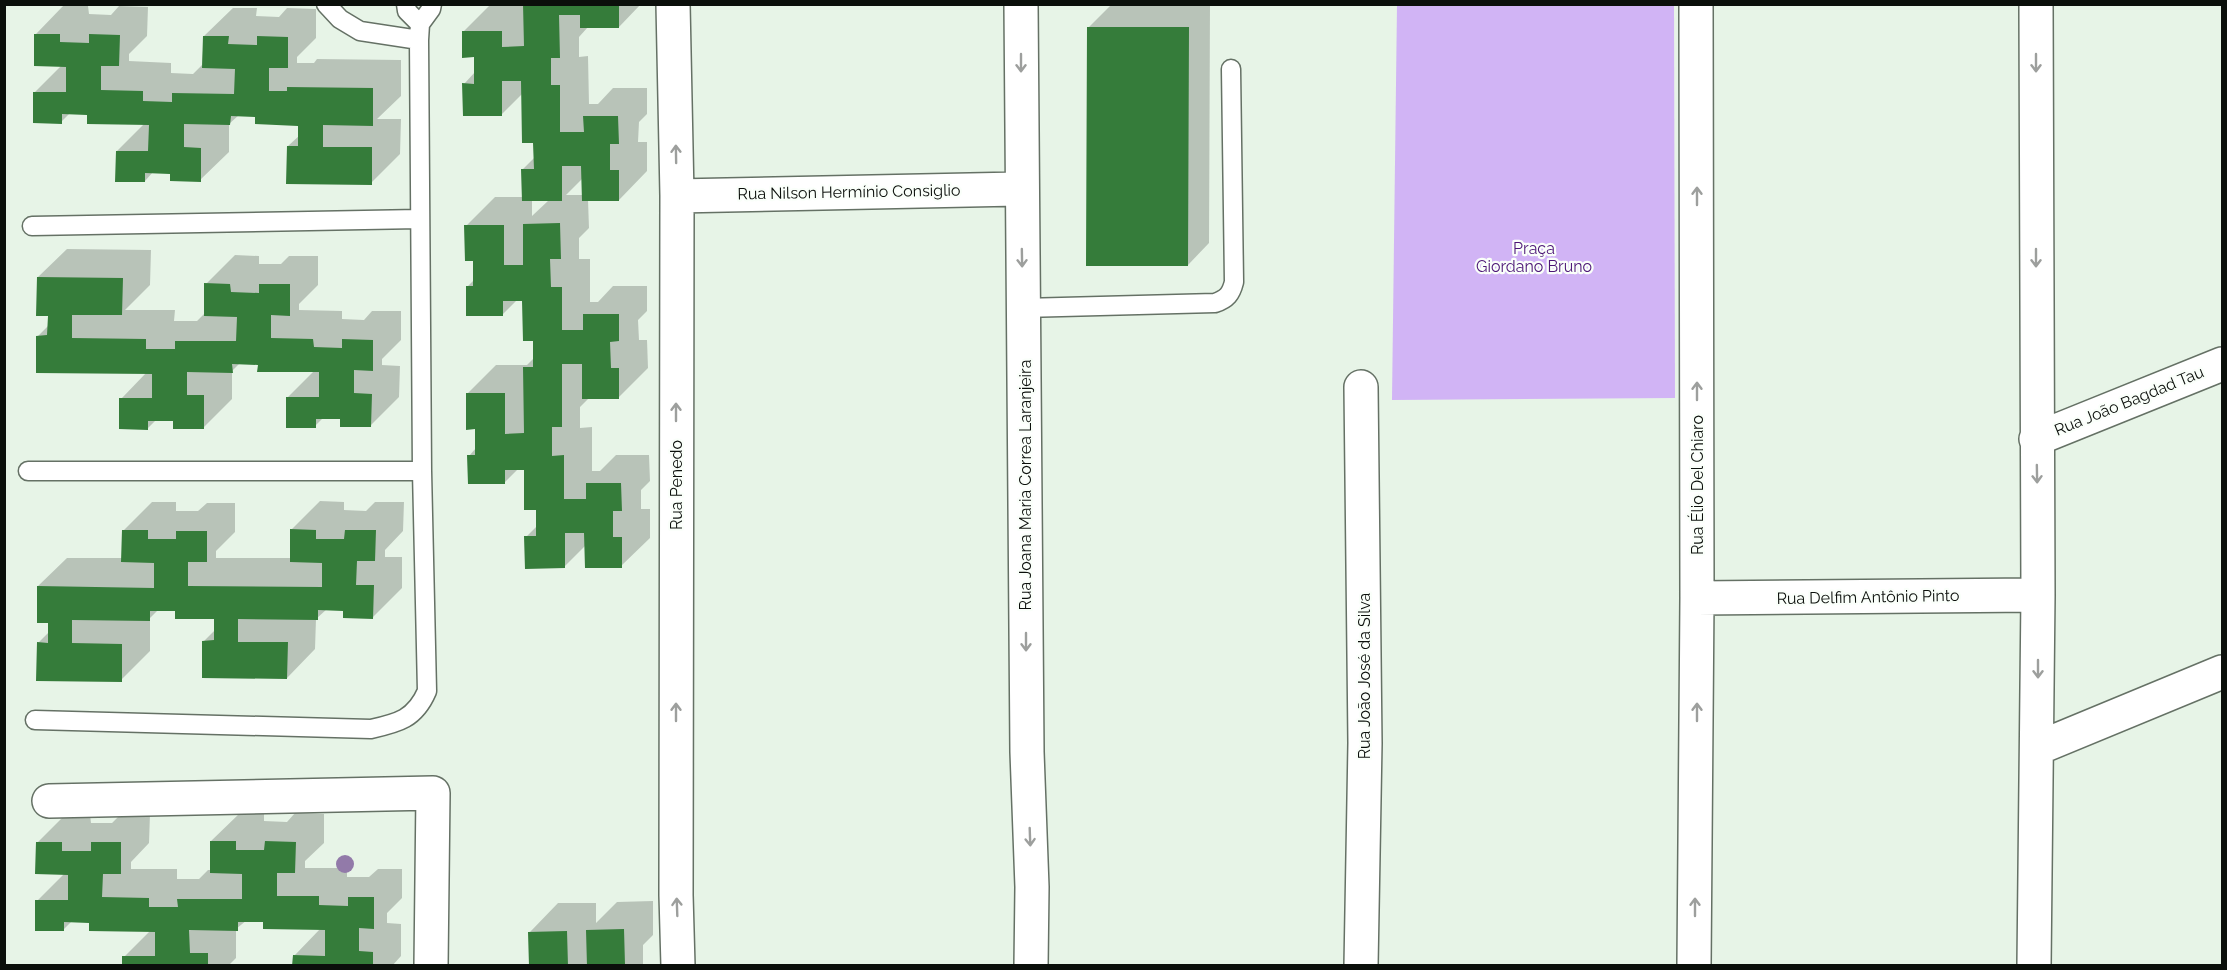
<svg xmlns="http://www.w3.org/2000/svg" width="2227" height="970" font-family="Raleway,sans-serif">
	<style>
		.green { fill: #d1b4f5 }
		.shadow { fill: #0003; fill-rule: evenodd }
		.building { fill: #357c3a }
		.lines { fill: none; stroke-linecap: round; stroke-linejoin: round }
		.service-casing { stroke: #657165; stroke-width: 21 }
		.minor-casing { stroke: #657165; stroke-width: 36 }
		.service { stroke: #fff; stroke-width: 18 }
		.minor { stroke: #fff; stroke-width: 33 }
		.tree { fill: #927aa9 }
		.oneway { stroke: #9d9f9d }
		.labels { text-anchor: middle; dominant-baseline: central; stroke-width: 4.5; stroke-linejoin: round; paint-order: stroke }
		.street-label { font-size: 16px; fill: #0b0f0b; stroke: #fafffa }
		.park-label { font-size: 16px; fill: #4c1676; stroke: #fafffa }
	</style>
	<rect width="100%" height="100%" fill="#e7f4e7"/>
	<path class="green" d="M 1397,5 L 1674,5 L 1675,398 L 1392,400 Z"/>
	<path class="shadow" d="M 491,4 L 641,4 L 619,27 L 588,27 L 579,37 L 579,57 L 588,56 L 589,104 L 598,104 L 613,88 L 647,88 L 647,114 L 639,122 L 638,142 L 647,142 L 647,171 L 619,200 L 588,200 L 589,228 L 579,238 L 579,259 L 590,259 L 590,302 L 598,302 L 613,286 L 647,286 L 647,311 L 638,320 L 639,340 L 647,340 L 648,368 L 619,397 L 590,397 L 580,407 L 580,428 L 592,427 L 592,471 L 600,471 L 616,455 L 649,455 L 650,481 L 641,490 L 641,509 L 650,509 L 650,538 L 621,566 L 586,545 L 564,567 L 526,537 L 538,525 L 537,509 L 525,468 L 519,468 L 504,483 L 469,456 L 476,448 L 476,428 L 467,394 L 496,365 L 527,365 L 535,357 L 534,339 L 523,300 L 517,300 L 503,314 L 467,287 L 475,279 L 475,260 L 466,226 L 495,197 L 523,197 L 523,169 L 535,157 L 535,142 L 523,93 L 502,114 L 464,84 L 475,72 L 475,56 L 463,32 ZM 583,178 L 584,195 L 566,195 ZM 532,200 L 549,200 L 532,216 Z
		M 64,5 L 88,6 L 89,14 L 111,15 L 119,6 L 148,7 L 147,36 L 129,54 L 129,61 L 171,63 L 171,73 L 193,74 L 202,65 L 204,36 L 233,8 L 257,8 L 256,16 L 279,17 L 287,8 L 316,9 L 316,38 L 297,57 L 297,63 L 314,63 L 317,59 L 401,60 L 401,96 L 377,119 L 401,119 L 400,154 L 371,183 L 288,146 L 300,135 L 300,125 L 257,115 L 239,115 L 229,124 L 229,152 L 200,180 L 172,172 L 153,172 L 145,181 L 117,151 L 145,123 L 89,113 L 70,113 L 61,122 L 35,92 L 62,65 L 36,34 Z
		M 1110,6 L 1210,6 L 1209,243 L 1188,265 L 1088,28 Z
		M 67,249 L 151,250 L 150,285 L 125,310 L 175,310 L 174,321 L 197,321 L 206,312 L 206,284 L 235,255 L 259,256 L 259,264 L 281,264 L 289,256 L 318,256 L 318,285 L 299,304 L 299,310 L 342,311 L 342,319 L 364,320 L 372,311 L 401,311 L 401,340 L 382,359 L 382,365 L 400,366 L 399,397 L 370,426 L 342,418 L 323,418 L 315,426 L 288,397 L 314,371 L 259,363 L 240,363 L 232,371 L 232,399 L 203,428 L 175,420 L 157,419 L 148,428 L 121,399 L 146,373 L 38,336 L 49,325 L 49,315 L 38,277 Z
		M 320,501 L 344,502 L 344,510 L 366,511 L 375,502 L 404,502 L 403,531 L 385,550 L 385,557 L 402,557 L 402,588 L 373,617 L 344,609 L 327,609 L 316,619 L 315,649 L 287,678 L 204,641 L 215,630 L 215,618 L 176,609 L 159,609 L 150,618 L 150,651 L 121,680 L 38,643 L 49,632 L 50,621 L 38,586 L 67,558 L 123,558 L 123,531 L 152,502 L 176,502 L 176,511 L 198,511 L 207,503 L 235,503 L 235,532 L 216,551 L 216,558 L 291,558 L 291,530 Z
		M 240,813 L 264,813 L 264,821 L 287,822 L 295,813 L 324,814 L 324,843 L 305,861 L 305,868 L 347,868 L 347,877 L 369,877 L 378,869 L 402,869 L 402,898 L 387,913 L 387,923 L 401,924 L 401,956 L 392,966 L 294,966 L 294,956 L 321,928 L 264,920 L 247,920 L 236,929 L 236,958 L 228,966 L 124,966 L 124,957 L 151,930 L 90,921 L 72,921 L 63,930 L 37,901 L 65,873 L 38,842 L 66,814 L 90,814 L 91,823 L 112,823 L 121,814 L 150,814 L 149,843 L 131,862 L 131,869 L 177,869 L 177,879 L 199,879 L 208,870 L 211,870 L 211,841 Z
		M 653,901 L 653,935 L 643,945 L 643,965 L 654,966 L 530,966 L 530,932 L 558,903 L 596,903 L 596,923 L 617,902 Z"/>
	<path class="building" d="M 523,4 L 619,4 L 619,28 L 580,28 L 580,15 L 559,15 L 560,58 L 551,58 L 551,85 L 560,85 L 560,132 L 584,132 L 583,116 L 618,116 L 619,144 L 610,144 L 610,170 L 619,170 L 619,201 L 582,201 L 581,166 L 562,166 L 562,201 L 522,201 L 521,169 L 534,169 L 533,143 L 522,143 L 521,81 L 502,81 L 502,116 L 463,116 L 462,83 L 474,84 L 474,57 L 462,58 L 462,31 L 502,31 L 502,47 L 524,46 Z
		M 1087,27 L 1189,27 L 1188,266 L 1086,266 Z
		M 34,34 L 60,34 L 60,42 L 89,43 L 89,34 L 120,35 L 119,66 L 101,66 L 101,90 L 143,91 L 143,101 L 172,102 L 172,93 L 234,94 L 235,69 L 202,68 L 203,36 L 229,36 L 228,44 L 257,45 L 257,36 L 288,37 L 288,68 L 269,68 L 269,91 L 287,91 L 287,87 L 373,88 L 373,126 L 323,125 L 323,147 L 372,147 L 372,185 L 286,184 L 287,146 L 298,146 L 298,126 L 255,124 L 255,117 L 231,116 L 230,125 L 184,124 L 184,147 L 201,148 L 201,182 L 170,181 L 170,174 L 145,173 L 145,182 L 115,182 L 116,151 L 148,151 L 149,125 L 87,124 L 87,115 L 62,114 L 62,124 L 33,123 L 33,92 L 66,92 L 66,67 L 34,66 Z
		M 560,223 L 561,259 L 550,259 L 551,287 L 562,287 L 562,330 L 583,330 L 583,314 L 619,314 L 619,341 L 610,342 L 611,368 L 619,368 L 619,399 L 582,399 L 582,364 L 562,364 L 562,427 L 552,427 L 552,456 L 564,455 L 564,499 L 586,499 L 586,483 L 621,483 L 622,511 L 613,511 L 613,537 L 622,537 L 622,568 L 585,568 L 584,533 L 565,533 L 565,568 L 525,569 L 524,536 L 536,536 L 536,510 L 524,510 L 524,470 L 505,470 L 505,484 L 468,484 L 467,455 L 475,455 L 475,429 L 466,430 L 466,393 L 505,393 L 505,434 L 524,433 L 523,367 L 533,367 L 533,341 L 523,341 L 522,301 L 503,301 L 503,316 L 466,316 L 466,286 L 473,286 L 473,261 L 465,261 L 464,225 L 504,225 L 504,265 L 523,265 L 523,224 Z
		M 37,277 L 123,278 L 122,315 L 72,315 L 72,338 L 146,339 L 146,349 L 175,349 L 175,341 L 236,341 L 237,317 L 204,316 L 204,283 L 230,284 L 231,292 L 259,293 L 259,284 L 290,284 L 290,316 L 271,315 L 271,338 L 313,339 L 314,347 L 342,348 L 342,339 L 373,340 L 373,371 L 354,370 L 354,393 L 372,394 L 371,427 L 340,427 L 340,419 L 316,419 L 316,428 L 286,428 L 286,397 L 319,397 L 319,372 L 257,372 L 258,365 L 232,364 L 233,373 L 187,372 L 187,395 L 204,395 L 204,429 L 173,429 L 173,421 L 148,421 L 148,430 L 119,429 L 119,398 L 152,398 L 152,374 L 36,373 L 36,336 L 47,335 L 48,316 L 36,316 Z
		M 290,529 L 316,530 L 316,539 L 344,539 L 345,530 L 376,530 L 375,561 L 357,561 L 356,585 L 374,585 L 373,619 L 343,618 L 343,611 L 318,610 L 318,620 L 238,619 L 238,642 L 288,642 L 287,679 L 202,678 L 202,641 L 214,640 L 214,619 L 175,619 L 175,611 L 150,611 L 150,621 L 72,620 L 72,643 L 122,644 L 122,682 L 36,681 L 37,642 L 48,643 L 48,623 L 37,623 L 37,586 L 154,588 L 154,563 L 121,562 L 122,530 L 148,530 L 148,539 L 176,539 L 176,531 L 207,531 L 207,562 L 188,562 L 188,586 L 322,587 L 322,563 L 290,562 Z
		M 210,841 L 236,841 L 236,850 L 264,850 L 265,841 L 296,842 L 295,873 L 277,873 L 277,896 L 319,896 L 319,905 L 348,906 L 348,897 L 374,897 L 374,929 L 359,928 L 359,951 L 373,952 L 373,966 L 292,966 L 293,955 L 325,956 L 325,930 L 263,929 L 263,922 L 238,922 L 238,931 L 189,930 L 190,953 L 208,953 L 208,966 L 122,966 L 122,956 L 155,956 L 155,932 L 89,931 L 89,923 L 64,922 L 64,931 L 35,931 L 35,900 L 68,900 L 68,875 L 35,874 L 36,842 L 62,842 L 62,851 L 91,851 L 91,842 L 121,842 L 121,874 L 103,874 L 102,897 L 149,898 L 149,907 L 178,907 L 177,899 L 242,899 L 242,874 L 210,873 Z
		M 624,929 L 625,965 L 587,966 L 586,930 Z
		M 567,931 L 568,966 L 529,966 L 528,932 Z"/>
	<g class="lines">
		<defs>
			<path id="service" d="M 326,4 L 340,19 L 360,31 L 419,40
				M 406,4 L 407,11 L 420,24
				M 32,226 L 419,219
				M 1023,308 L 1215,303 C 1227,299 1231,294 1234,282 L 1231,69
				M 28,471 L 422,471
				M 35,720 L 371,729 C 398,723 415,719 427,691 L 422,471 L 419,40 L 420,24 L 431,9 L 432,4"/>
			<path id="minor" d="M 673,4 L 677,196 L 676,895 L 678,966
				M 1021,4 L 1027,752 L 1032,887 L 1031,966
				M 677,196 L 1021,189
				M 2036,439 L 2222,364
				M 1697,598 L 2038,595
				M 2038,748 L 2222,672
				M 49,801 L 433,793 L 431,966
				M 1361,966 L 1365,743 L 1361,387
				M 1694,966 L 1697,598 L 1696,4
				M 2034,966 L 2038,595 L 2036,4"/>
		</defs>
		<use href="#service" class="service-casing"/>
		<use href="#minor" class="minor-casing"/>
		<use href="#service" class="service"/>
		<use href="#minor" class="minor"/>
	</g>
	<circle class="tree" cx="345" cy="864" r="9"/>
	<defs><path id="oneway-shaft" d="M-6 0H5M1.5-3L5.5 0L1.5 3" fill="none" stroke-width="1.6" stroke-linecap="round" stroke-linejoin="round" transform="scale(1.5)"/></defs>
	<g class="oneway">
		<use href="#oneway-shaft" transform="translate(1021 63) rotate(90)"/>
		<use href="#oneway-shaft" transform="translate(2036 63) rotate(90)"/>
		<use href="#oneway-shaft" transform="translate(676 154) rotate(-91)"/>
		<use href="#oneway-shaft" transform="translate(1697 196) rotate(-90)"/>
		<use href="#oneway-shaft" transform="translate(1022 258) rotate(89)"/>
		<use href="#oneway-shaft" transform="translate(2036 258) rotate(90)"/>
		<use href="#oneway-shaft" transform="translate(1697 391) rotate(-90)"/>
		<use href="#oneway-shaft" transform="translate(676 412) rotate(-90)"/>
		<use href="#oneway-shaft" transform="translate(2037 474) rotate(89)"/>
		<use href="#oneway-shaft" transform="translate(1026 642) rotate(90)"/>
		<use href="#oneway-shaft" transform="translate(2038 669) rotate(90)"/>
		<use href="#oneway-shaft" transform="translate(676 712) rotate(-90)"/>
		<use href="#oneway-shaft" transform="translate(1697 712) rotate(-90)"/>
		<use href="#oneway-shaft" transform="translate(1030 837) rotate(88)"/>
		<use href="#oneway-shaft" transform="translate(677 907) rotate(-92)"/>
		<use href="#oneway-shaft" transform="translate(1695 907) rotate(-90)"/>
	</g>
	<g class="labels">
		<g class="street-label">
			<text transform="translate(849 192) rotate(-1)">Rua Nilson Hermínio Consiglio</text>
			<text transform="translate(2129 401) rotate(-22)">Rua João Bagdad Tau</text>
			<text transform="translate(676 485) rotate(-90)">Rua Penedo</text>
			<text transform="translate(1025 485) rotate(-90)">Rua Joana Maria Correa Laranjeira</text>
			<text transform="translate(1697 485) rotate(-90)">Rua Élio Del Chiaro</text>
			<text transform="translate(1868 597) rotate(-1)">Rua Delfim Antônio Pinto</text>
			<text transform="translate(1364 676) rotate(-90)">Rua João José da Silva</text>
		</g>
		<g class="park-label">
			<text x="1534" y="248">Praça<tspan x="1534" dy="18">Giordano Bruno</tspan></text>
		</g>
	</g>
	<rect width="2227" height="970" fill="none" stroke="#0b0f0b" stroke-width="12"/>
</svg>
